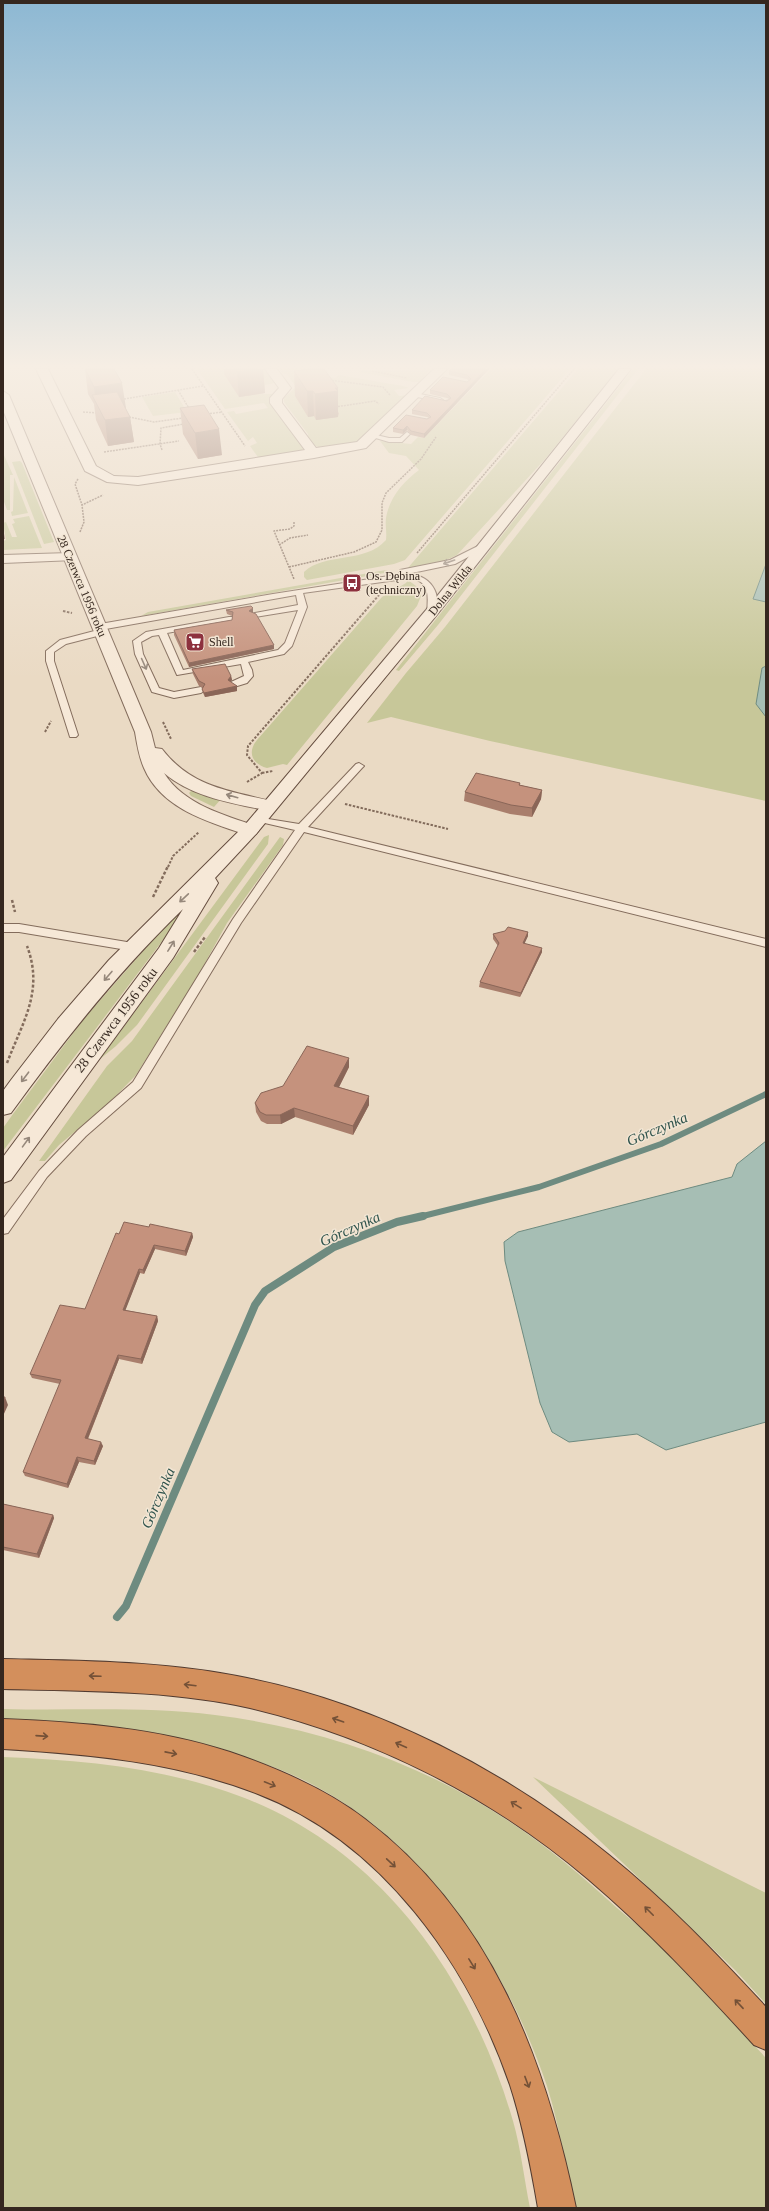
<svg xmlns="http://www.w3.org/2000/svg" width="769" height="2211" font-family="Georgia,serif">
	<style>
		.green { fill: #c7c799 }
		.water { fill: #a6beb4; stroke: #6e8b80 }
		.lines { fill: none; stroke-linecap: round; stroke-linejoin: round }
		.stream-far1 { stroke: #6e8b80; stroke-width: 6 }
		.stream { stroke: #6e8b80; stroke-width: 8 }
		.service-casing { stroke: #836c5c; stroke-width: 2 }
		.minor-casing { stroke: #836c5c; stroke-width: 2 }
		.tertiary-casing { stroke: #836c5c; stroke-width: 2 }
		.secondary-casing { stroke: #654d3f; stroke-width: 2 }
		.motorway-casing { stroke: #523b30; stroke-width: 2 }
		.path-far2 { stroke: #836c5c; stroke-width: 1.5; stroke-dasharray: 2 1; stroke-linecap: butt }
		.path-far1 { stroke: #836c5c; stroke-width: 2; stroke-dasharray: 2.5 1.5; stroke-linecap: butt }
		.path { stroke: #836c5c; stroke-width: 2.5; stroke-dasharray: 3 2; stroke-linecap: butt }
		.service { fill: #f6e8d7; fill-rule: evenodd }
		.minor { fill: #f6e8d7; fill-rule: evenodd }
		.tertiary { fill: #f6e8d7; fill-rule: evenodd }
		.secondary { fill: #f6e8d7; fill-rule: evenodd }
		.motorway { fill: #d38f5c; fill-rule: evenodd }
		.wall { fill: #a97e6c }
		.shaded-wall { fill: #8a6658 }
		.building { fill: #c5927d; stroke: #8a6658 }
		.oneway { stroke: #96887b }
		.oneway2 { stroke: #745137 }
		.labels { text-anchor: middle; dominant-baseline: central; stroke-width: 3; stroke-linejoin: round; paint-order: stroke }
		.far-poi-label { font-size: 12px; fill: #35271f; stroke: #f2e5d3; text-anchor: start }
		.far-street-label { font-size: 12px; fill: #35271f; stroke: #f2e5d3 }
		.street-label { font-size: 14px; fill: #35271f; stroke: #f2e5d3 }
		.water-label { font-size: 15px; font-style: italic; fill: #2f534c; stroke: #f2e5d3 }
	</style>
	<rect width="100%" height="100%" fill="#eadac4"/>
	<path class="green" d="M 197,369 L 265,369 L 275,383 L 260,386 L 261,394 L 274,394 L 305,450 L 304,452 L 260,460 L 250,446 L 257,443 L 253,437 L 248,441 L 227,412 L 234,411 L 236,414 L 268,408 L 264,403 L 225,409 Z
		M 280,369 L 296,369 L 335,378 L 339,375 L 403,386 L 409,388 L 394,390 L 399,396 L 410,395 C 396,408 382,426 366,438 C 354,446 308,458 308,434 L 284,402 L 284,398 L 296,387 L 287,374 L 282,373 Z
		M 363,369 L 369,371 L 431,369 L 419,382 L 413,382 L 359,372 Z
		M 491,369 L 570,369 L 405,560 L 394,564 L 307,580 L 304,577 L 304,572 C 325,552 365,564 386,540 C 387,532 385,525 386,518 C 389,498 404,481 419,470 L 406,456 L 389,453 L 380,441 L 411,444 L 418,437 L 424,438 Z
		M 578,369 L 618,369 L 546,458 L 457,555 L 438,564 L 407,569 Z
		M 633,369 L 638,369 L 438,625 L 399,671 L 396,670 Z
		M 646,369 L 766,369 L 766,564 L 754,599 L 766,602 L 766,666 L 762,668 L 756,704 L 766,717 L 766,801 L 490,741 L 391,717 L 367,723 L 406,673 L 445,627 Z
		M 175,392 L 187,412 L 153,416 L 142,397 Z
		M 3,453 L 13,475 L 10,475 L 10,510 L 7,510 L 3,499 Z
		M 20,461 L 22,463 L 54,542 L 44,544 L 12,462 Z
		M 14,477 L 28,513 L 12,516 L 11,512 L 13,511 Z
		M 29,516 L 42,548 L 3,550 L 3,541 L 6,540 L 3,523 L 6,522 L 12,537 L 17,537 L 12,524 L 15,523 L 13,519 Z
		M 386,570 L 390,572 L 141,616 L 148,612 Z
		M 408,580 L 420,589 L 421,596 L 417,606 L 287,765 L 283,764 L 267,768 C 252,764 247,752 257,740 L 382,597 L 406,583 Z
		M 191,791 L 193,791 L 222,798 L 214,807 L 191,796 L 189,793 Z
		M 269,835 L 268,844 L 137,1025 L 116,1046 L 100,1059 L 264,837 Z
		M 280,837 L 284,839 L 283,845 L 227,923 L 199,974 L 136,1075 L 107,1105 L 59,1145 L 45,1161 L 39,1161 L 107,1066 L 132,1041 Z
		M 180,909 L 184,909 L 185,911 L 3,1151 L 3,1128 L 13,1114 L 83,1020 Z
		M 3,1709 C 74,1711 144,1706 215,1715 C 319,1728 419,1762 507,1820 C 546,1845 582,1876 617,1908 C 636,1924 656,1940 673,1958 C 705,1991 735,2025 766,2058 L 766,2208 L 575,2208 C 573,2190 568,2172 564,2155 C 559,2132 554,2108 547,2086 C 500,1948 404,1809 259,1762 C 238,1755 216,1748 195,1744 C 174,1740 153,1739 132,1737 C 89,1732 46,1727 3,1723 Z
		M 3,1757 C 84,1760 166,1768 242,1797 C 383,1851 472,1980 513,2121 C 521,2149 524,2179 530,2208 L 3,2208 Z
		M 533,1777 L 766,1893 L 766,2004 L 735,1970 Z"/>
	<path class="water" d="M 766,564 L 766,602 L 753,599 Z
		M 766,666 L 766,717 L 756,704 L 762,668 Z
		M 766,1141 L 766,1422 L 666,1450 L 637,1434 L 569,1442 L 552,1432 L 540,1403 L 505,1261 L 504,1242 L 518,1232 L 732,1177 L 737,1164 Z"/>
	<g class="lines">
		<path class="stream-far1" d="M 419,1217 L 539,1187 L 661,1144 L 766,1094"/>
		<path class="stream" d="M 117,1617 L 126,1606 L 255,1305 L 265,1291 L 334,1247 L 397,1222 L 423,1216"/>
		<defs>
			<path id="service" d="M 415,393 L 440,398 L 443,400 L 440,402 L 413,396 L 412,395 Z
				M 407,432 L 410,434 L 402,442 L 389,442 L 369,436 L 372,434 L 389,438 L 400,438 Z
				M 482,544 L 489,546 L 455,564 L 407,574 C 429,574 444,593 434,615 L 427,613 C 428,598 431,582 411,578 L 303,593 L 307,607 L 292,646 L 284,654 L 248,662 L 252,670 L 253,676 L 247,683 L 234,687 L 230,684 L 231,682 L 244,676 L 241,664 L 177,675 L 159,635 L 152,636 L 141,642 L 143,654 L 159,688 L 174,692 L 201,687 L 205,690 L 201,693 L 174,698 L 152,692 L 135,654 L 133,641 L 146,632 L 229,617 L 232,617 L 232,621 L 167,633 L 183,670 L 278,650 L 285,643 L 298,610 L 255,617 L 251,615 L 255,613 L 298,605 L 296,595 L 100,630 L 96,627 L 100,624 L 273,594 L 402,574 L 399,572 L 400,570 L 450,560 Z
				M 102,629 L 105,630 L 105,634 L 66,644 L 54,652 L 54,661 L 78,735 L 76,737 L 70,737 L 46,661 L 46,651 L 60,640 Z
				M 359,763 L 364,766 L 362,768 L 308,827 L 766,939 L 766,947 L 304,832 L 241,923 L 141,1088 L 86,1136 L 47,1177 L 8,1233 L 3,1234 L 3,1219 L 39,1171 L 78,1130 L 133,1082 L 233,919 L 295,830 L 256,821 L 256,817 L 299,824 L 356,764 Z
				M 3,924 L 19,924 L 133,943 L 138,947 L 133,951 L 19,932 L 3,932 Z"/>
			<path id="minor" d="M 36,369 L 48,369 L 96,466 L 114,476 L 138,477 L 305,450 L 270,403 L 270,398 L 279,388 L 265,369 L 277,369 L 291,388 L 282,399 L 282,403 L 316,448 L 357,442 L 434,369 L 447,369 L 366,448 L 314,458 L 138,485 L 107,482 L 85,471 Z
				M 70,553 L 77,557 L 75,560 L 3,563 L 3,555 Z"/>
			<path id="tertiary" d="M 3,391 L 9,395 L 151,732 L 155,748 L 162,749 C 192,788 231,791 275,802 L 278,806 L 275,810 L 269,811 C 233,803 193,798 164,773 C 183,804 224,815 256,826 L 259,830 L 256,834 L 250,836 L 244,834 C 206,821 161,808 144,768 C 139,757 137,744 135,732 L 3,410 Z"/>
			<path id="secondary" d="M 619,369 L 631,369 L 436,616 L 256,834 L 215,878 L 218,883 L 173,958 L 11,1180 L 3,1183 L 3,1157 L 159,948 L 183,909 C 119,971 64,1040 11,1113 L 3,1115 L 3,1091 L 11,1080 L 58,1019 L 109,960 L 244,826 L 426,610 Z"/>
			<path id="motorway" d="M 3,1659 C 84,1661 167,1661 247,1678 C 377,1704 507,1771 609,1855 C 666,1901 717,1954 766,2007 L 766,2050 L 754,2045 C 701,1987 648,1930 588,1879 C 492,1797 373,1737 250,1708 C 169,1690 85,1691 3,1689 Z
				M 3,1719 C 79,1722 157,1728 230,1752 C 277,1768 326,1789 365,1819 C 491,1915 545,2058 576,2208 L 538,2208 C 531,2167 523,2125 510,2085 C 468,1963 382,1842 258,1794 C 176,1762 89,1754 3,1749 Z"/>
		</defs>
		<use href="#service" class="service-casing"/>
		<use href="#minor" class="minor-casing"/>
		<use href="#tertiary" class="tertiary-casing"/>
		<use href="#secondary" class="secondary-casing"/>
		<use href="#motorway" class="motorway-casing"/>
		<path class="path-far2" d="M 192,369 L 245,446
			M 372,371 L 407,378
			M 329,380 L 383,387 L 390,395
			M 178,390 L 190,410
			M 124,399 L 203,386
			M 335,407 L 375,401 L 379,404
			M 83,412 L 98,413
			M 207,414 L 222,412
			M 129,417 L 154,422 L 183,418
			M 162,450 L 160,444 L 161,428 L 184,424
			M 104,452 L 179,441
			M 78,479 L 75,484 L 82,505
			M 294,522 L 294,526 L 290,529 L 274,531 L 294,579
			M 80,532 L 84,522 L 82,505 L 103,495
			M 279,545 L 290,538 L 308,535
			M 417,553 L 574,369
			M 289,567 L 354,552 L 376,542 L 382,530 L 382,503 L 386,493 L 421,459 L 436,437"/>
		<path class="path-far1" d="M 63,611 L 72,613
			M 163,722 L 171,739
			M 45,732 L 51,721
			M 262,773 L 273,771
			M 247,782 L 262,773 L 247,755 L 248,746 L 379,595
			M 345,804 L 448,829
			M 168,867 L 173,856 L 199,832"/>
		<path class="path" d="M 153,897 L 168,866
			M 12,900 L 15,912
			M 194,952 L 205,937
			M 7,1063 C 23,1021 44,991 27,946"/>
		<use href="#service" class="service"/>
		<use href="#minor" class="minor"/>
		<use href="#tertiary" class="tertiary"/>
		<use href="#secondary" class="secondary"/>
		<use href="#motorway" class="motorway"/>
	</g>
	<path class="wall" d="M 85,369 L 125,408 L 130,417 L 134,442 L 108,446 L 96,420 L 94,404 L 88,394 Z
		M 224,369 L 263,369 L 265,393 L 239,397 L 224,374 Z
		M 451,369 L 489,369 L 424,438 L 411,435 L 407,430 L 403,434 L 393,432 L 393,428 L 427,419 L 429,418 L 427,417 L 412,414 L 412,410 L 449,399 L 447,398 L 430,394 L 430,390 L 467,382 L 469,381 L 467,379 L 449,375 L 449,371 Z
		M 294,371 L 339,413 L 338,417 L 316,420 L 314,416 L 308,417 L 295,396 Z
		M 180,408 L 222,455 L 198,459 L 183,434 Z
		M 253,608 L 253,613 L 274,649 L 189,667 L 174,635 L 174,630 L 232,620 L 232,616 L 227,614 L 226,610 Z
		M 192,669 L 231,676 L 232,680 L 230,682 L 237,691 L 205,697 L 203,693 L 202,689 L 203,688 L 199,686 L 193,674 Z
		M 520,783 L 520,785 L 542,790 L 541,799 L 532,817 L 510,814 L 464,801 L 465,792 Z
		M 528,932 L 528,936 L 524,943 L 542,952 L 520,997 L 479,987 L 480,982 L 498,946 L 493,939 L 493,934 Z
		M 349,1058 L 349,1067 L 339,1087 L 369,1096 L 369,1105 L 353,1135 L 295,1117 L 281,1124 L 267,1124 L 261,1121 L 256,1112 L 255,1103 L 283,1086 Z
		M 149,1227 L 192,1233 L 193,1237 L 186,1256 L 155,1249 L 144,1274 L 140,1273 L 125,1310 L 157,1316 L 158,1321 L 142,1364 L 119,1359 L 88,1439 L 103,1446 L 95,1465 L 79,1462 L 68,1488 L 25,1476 L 23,1472 L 60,1384 L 32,1378 L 30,1374 L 85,1309 L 119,1234 Z
		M 3,1504 L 53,1515 L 54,1518 L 39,1558 L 3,1550 Z"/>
	<path class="shaded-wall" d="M 257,369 L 263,369 L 265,393 L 239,397 L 237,372 Z
		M 486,369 L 489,369 L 424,438 L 424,434 Z
		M 122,383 L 126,408 L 96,403 L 94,387 Z
		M 335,388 L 338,388 L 338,417 L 316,420 L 315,394 Z
		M 307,391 L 313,391 L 314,416 L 308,417 Z
		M 130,417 L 134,442 L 108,446 L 105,420 Z
		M 407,426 L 407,430 L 403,434 L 403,430 Z
		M 219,429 L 222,455 L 198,459 L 195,433 Z
		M 3,528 L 5,539 L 3,539 Z
		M 253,608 L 253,612 L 250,616 L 249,611 Z
		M 274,645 L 274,649 L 189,667 L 189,663 Z
		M 231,676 L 232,680 L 229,684 L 228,680 Z
		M 237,686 L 237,691 L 205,697 L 204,693 Z
		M 542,790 L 541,799 L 532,817 L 532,808 Z
		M 528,932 L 528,936 L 523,947 L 523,943 Z
		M 542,948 L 542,952 L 520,997 L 521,993 Z
		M 349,1058 L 349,1067 L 335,1095 L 334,1086 Z
		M 369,1096 L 369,1105 L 353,1135 L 353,1126 Z
		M 294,1108 L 295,1117 L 281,1124 L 280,1115 Z
		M 192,1233 L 193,1237 L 186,1256 L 185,1251 Z
		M 154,1245 L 155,1249 L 144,1274 L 143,1270 Z
		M 139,1269 L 140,1273 L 124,1314 L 123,1310 Z
		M 157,1316 L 158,1321 L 142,1364 L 141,1359 Z
		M 118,1355 L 119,1359 L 86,1443 L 85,1438 Z
		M 5,1397 L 8,1405 L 3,1416 L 3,1402 Z
		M 101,1442 L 103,1446 L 95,1465 L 94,1461 Z
		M 77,1457 L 79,1462 L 68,1488 L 67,1484 Z
		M 53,1515 L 54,1518 L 39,1558 L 37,1554 Z"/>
	<path class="building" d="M 85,369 L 114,369 L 122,383 L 94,387 Z
		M 235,369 L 257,369 L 237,372 Z
		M 310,369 L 324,369 L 338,388 L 335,388 L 338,391 L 315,394 L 313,391 L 307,391 L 294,371 Z
		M 451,369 L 486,369 L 424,434 L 411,431 L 407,426 L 403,430 L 393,428 L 406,415 L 427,419 L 431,417 L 427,413 L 412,410 L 425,396 L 447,401 L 451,398 L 447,394 L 430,390 L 443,377 L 467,382 L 471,379 L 467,375 L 449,371 Z
		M 117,392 L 130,417 L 105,420 L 92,395 Z
		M 204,405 L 219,429 L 195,433 L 180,408 Z
		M 251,606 L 253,608 L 249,611 L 256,614 L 274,645 L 189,663 L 174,630 L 232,620 L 233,612 L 226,610 Z
		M 225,664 L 231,676 L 228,680 L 237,686 L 204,693 L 202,689 L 205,684 L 199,681 L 192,669 Z
		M 476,773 L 520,783 L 519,785 L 542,790 L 532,808 L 511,805 L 465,792 Z
		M 508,927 L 528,932 L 523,943 L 542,948 L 521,993 L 480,982 L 499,943 L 493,934 L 505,931 Z
		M 307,1046 L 349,1058 L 334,1086 L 369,1096 L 353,1126 L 294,1108 L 280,1115 L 266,1115 L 260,1112 L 255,1103 L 261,1093 L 283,1086 Z
		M 124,1222 L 149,1227 L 150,1224 L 192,1233 L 185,1251 L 154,1245 L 143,1270 L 139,1269 L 123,1310 L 157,1316 L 141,1359 L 118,1355 L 85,1438 L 101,1442 L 94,1461 L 77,1457 L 67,1484 L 23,1472 L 61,1380 L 30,1374 L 60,1305 L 85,1309 L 116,1233 L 119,1234 Z
		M 3,1397 L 5,1397 L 3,1402 Z
		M 3,1504 L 53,1515 L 37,1554 L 3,1547 Z"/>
	<defs><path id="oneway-shaft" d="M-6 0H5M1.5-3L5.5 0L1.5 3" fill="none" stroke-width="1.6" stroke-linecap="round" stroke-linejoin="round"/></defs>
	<g class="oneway">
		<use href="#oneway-shaft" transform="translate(449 562) rotate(161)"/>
		<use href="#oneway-shaft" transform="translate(144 664) rotate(66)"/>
		<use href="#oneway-shaft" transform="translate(232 796) rotate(-164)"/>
		<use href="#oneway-shaft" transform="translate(184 898) rotate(137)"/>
		<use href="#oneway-shaft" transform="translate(171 946) rotate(-58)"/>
		<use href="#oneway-shaft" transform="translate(108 976) rotate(131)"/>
		<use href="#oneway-shaft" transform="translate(25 1077) rotate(127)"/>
		<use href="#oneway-shaft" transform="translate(26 1142) rotate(-54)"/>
	</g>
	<g class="oneway2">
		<use href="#oneway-shaft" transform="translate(95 1676) rotate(-178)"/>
		<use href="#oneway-shaft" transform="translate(190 1685) rotate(-173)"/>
		<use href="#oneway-shaft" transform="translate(338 1720) rotate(-161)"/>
		<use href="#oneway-shaft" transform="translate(42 1736) rotate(4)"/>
		<use href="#oneway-shaft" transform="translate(401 1745) rotate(-156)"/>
		<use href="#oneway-shaft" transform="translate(171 1753) rotate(11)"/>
		<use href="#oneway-shaft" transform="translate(270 1784) rotate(22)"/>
		<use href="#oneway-shaft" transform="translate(516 1805) rotate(-148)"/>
		<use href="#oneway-shaft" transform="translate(391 1863) rotate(43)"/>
		<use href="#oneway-shaft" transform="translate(649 1911) rotate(-135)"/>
		<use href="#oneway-shaft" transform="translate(472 1964) rotate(58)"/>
		<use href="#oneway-shaft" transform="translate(739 2004) rotate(-133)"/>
		<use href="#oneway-shaft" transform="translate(527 2082) rotate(69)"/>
	</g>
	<linearGradient id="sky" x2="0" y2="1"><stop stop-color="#8db8d3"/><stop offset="0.54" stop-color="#f6eee4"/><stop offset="1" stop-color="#f6eee4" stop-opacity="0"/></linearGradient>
	<rect width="769" height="679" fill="url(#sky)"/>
	<defs>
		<symbol id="bus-square" viewBox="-11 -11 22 22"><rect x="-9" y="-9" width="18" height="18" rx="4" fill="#8d313e" stroke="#f2e5d3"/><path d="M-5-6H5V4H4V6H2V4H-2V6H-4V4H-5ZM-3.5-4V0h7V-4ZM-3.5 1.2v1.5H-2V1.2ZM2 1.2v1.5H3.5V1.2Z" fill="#fff"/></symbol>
		<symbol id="supermarket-square" viewBox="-11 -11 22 22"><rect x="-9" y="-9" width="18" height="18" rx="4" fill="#8d313e" stroke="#f2e5d3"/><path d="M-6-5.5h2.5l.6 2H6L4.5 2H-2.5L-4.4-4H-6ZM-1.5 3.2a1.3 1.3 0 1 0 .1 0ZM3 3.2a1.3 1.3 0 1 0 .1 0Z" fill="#fff"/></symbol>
	</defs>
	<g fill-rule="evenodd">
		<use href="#bus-square" x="341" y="572" width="22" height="22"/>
		<use href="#supermarket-square" x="184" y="631" width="22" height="22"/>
	</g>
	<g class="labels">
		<g class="far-poi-label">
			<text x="366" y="576">Os. Dębina<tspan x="366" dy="14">(techniczny)</tspan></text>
			<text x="209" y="642">Shell</text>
		</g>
		<g class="far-street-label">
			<text transform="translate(82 586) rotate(67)">28 Czerwca 1956 roku</text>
			<text transform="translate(450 590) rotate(-51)">Dolna Wilda</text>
		</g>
		<g class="street-label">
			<text transform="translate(116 1020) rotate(-53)">28 Czerwca 1956 roku</text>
		</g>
		<g class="water-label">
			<text transform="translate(657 1129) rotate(-23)">Górczynka</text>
			<text transform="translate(350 1229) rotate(-24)">Górczynka</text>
			<text transform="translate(158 1498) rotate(-67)">Górczynka</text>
		</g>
	</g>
	<rect width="769" height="2211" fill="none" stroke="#35271f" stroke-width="8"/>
</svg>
